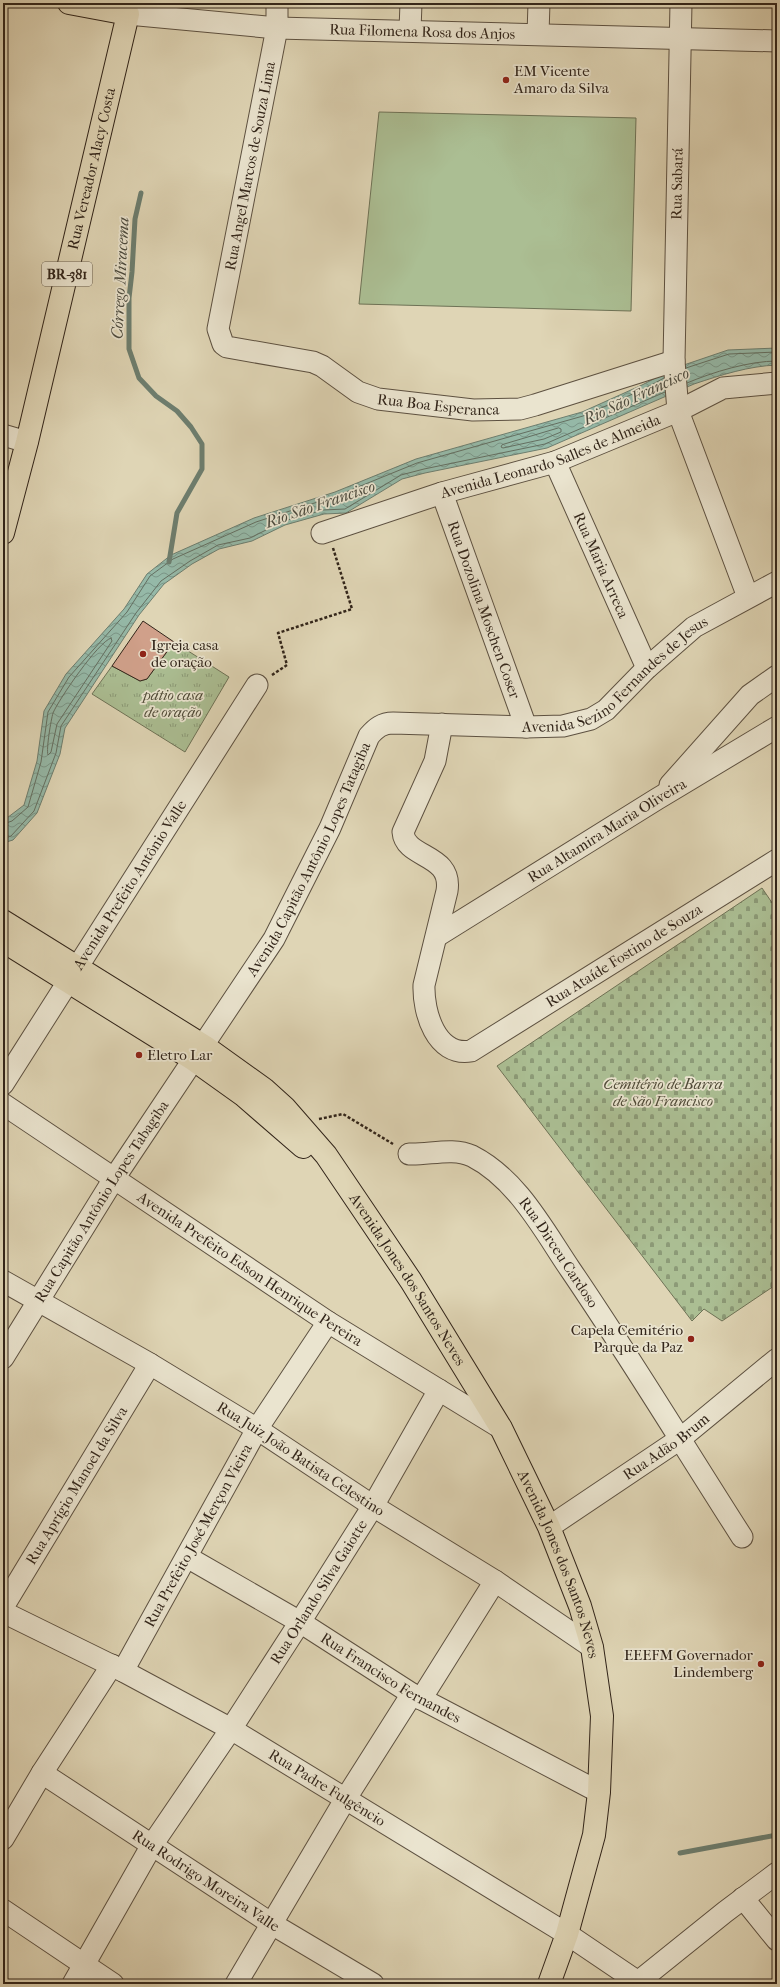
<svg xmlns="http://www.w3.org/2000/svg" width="780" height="1987" font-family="'IM FELL French Canon',serif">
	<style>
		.green { fill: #abbe93; stroke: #6e7256 }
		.cemetery { fill: url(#cemetery-stones); stroke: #6e7256 }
		.park { fill: url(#park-tufts); stroke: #6e7256 }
		.water { fill: url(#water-waves); stroke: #6d7e6f }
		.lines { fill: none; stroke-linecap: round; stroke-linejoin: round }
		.shore { stroke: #646f61; stroke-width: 1 }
		.stream { stroke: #6d7e6f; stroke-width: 5 }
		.building { fill: #d0a08a; stroke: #32251a }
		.minor-casing { stroke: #5d5141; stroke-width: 23 }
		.major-casing { stroke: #32251a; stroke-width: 24 }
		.path { stroke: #32251a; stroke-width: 2.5; stroke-dasharray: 3 2; stroke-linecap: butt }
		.minor { stroke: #eae4cf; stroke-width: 21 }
		.major { stroke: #dfd5b5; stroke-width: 22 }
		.poi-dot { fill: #8f2418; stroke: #eae4cf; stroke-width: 1.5 }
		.labels { text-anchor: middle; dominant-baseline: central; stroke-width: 3.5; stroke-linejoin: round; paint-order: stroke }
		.shield { fill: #eae4cf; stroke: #695e50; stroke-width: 1 }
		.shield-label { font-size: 14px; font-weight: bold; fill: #32251a }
		.street-label { font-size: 15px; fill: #32251a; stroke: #eae4cf }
		.poi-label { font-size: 15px; fill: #32251a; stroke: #eae4cf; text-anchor: start }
		.park-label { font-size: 15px; font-style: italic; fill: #504b38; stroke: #eae4cf }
		.water-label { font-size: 16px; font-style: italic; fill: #4b4a3e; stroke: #eae4cf }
	</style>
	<defs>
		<pattern id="cemetery-stones" width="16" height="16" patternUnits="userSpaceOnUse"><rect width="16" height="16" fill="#abbe93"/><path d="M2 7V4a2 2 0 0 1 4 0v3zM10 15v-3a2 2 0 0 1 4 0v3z" fill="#8c9a77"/></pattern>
		<pattern id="park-tufts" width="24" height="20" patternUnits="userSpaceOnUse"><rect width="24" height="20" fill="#abbe93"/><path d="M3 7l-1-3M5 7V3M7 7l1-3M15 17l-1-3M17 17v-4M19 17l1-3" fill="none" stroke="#8c9a77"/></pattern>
		<pattern id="water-waves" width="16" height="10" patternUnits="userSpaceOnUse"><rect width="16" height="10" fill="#95b9a8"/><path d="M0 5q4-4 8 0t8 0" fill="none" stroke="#7a9688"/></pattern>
	</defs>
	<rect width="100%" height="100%" fill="#dfd5b5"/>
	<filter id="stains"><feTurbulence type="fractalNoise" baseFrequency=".005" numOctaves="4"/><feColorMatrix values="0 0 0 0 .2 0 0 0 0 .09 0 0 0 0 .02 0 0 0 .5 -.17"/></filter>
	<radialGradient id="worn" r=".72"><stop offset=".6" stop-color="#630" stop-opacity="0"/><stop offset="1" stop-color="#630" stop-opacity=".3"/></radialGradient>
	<path class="green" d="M 379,112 L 636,118 L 631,311 L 359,304 Z"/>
	<path class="cemetery" d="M 762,888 L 777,910 L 777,1284 L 722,1321 L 704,1309 L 692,1321 L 497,1066 Z"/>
	<path class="park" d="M 174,642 L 229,677 L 185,752 L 92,694 L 112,666 L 140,681 L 147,679 Z"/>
	<path class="water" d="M 777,348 L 777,365 C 749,366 721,375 694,384 L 547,448 L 425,473 L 402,479 L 346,513 L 324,514 L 285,525 L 252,541 L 219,549 L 192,564 L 164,584 L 139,615 L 65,728 L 60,754 L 37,813 L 13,840 L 3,843 L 3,821 L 24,805 L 37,761 L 44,711 L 66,674 L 124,609 L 147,574 L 171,555 L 254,518 L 335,492 L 416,459 L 582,412 L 642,385 L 675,368 L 728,350 Z"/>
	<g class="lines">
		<path class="shore" d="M 686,368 L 729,354 L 777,352
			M 687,383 C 713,372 749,361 777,361
			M 559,428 L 561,429 L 561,432 L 544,439 L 503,448 L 501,447 L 502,445 Z
			M 111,638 L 112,641 L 57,724 L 51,752 L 48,755 C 46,749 51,720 53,713 C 59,699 98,642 111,638 Z
			M 3,824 L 12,821 L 28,807 L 41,762 L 48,712 L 69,677 L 127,612 L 150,576 L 173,559 L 256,522 L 336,496 L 417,463 L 583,416 L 644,389 L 664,378
			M 3,839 L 11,836 L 34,811 L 56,753 L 61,726 L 136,613 L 161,581 L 190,561 L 218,545 L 250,538 L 284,521 L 323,510 L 345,509 L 401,475 L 424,469 L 545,444 L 665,392"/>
		<path class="stream" d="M 141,193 L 135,219 L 132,272 L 129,298 L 129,349 L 139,378 L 156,396 L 177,411 L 191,427 L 202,444 L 202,469 L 177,513 L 169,562
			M 680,1853 L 777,1835"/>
	</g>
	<path class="building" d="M 143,621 L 174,642 L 147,679 L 140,681 L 112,666 Z"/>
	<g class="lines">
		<defs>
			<g id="minor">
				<path id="s1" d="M 129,3 L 128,14 L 277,28 L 777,41"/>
				<path id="s2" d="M 277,3 L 277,28 L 218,329 L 223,344 L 227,347 L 313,362 L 322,366 L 358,392 L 378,399 L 473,410 L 520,409 L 535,405 L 674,361"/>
				<path d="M 681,3 L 674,361 L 678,411 L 748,597"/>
				<path d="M 410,30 L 411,3"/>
				<path d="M 538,34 L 539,3"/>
				<path d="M 3,435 L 27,442"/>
				<path id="s3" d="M 555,462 L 647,668"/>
				<path id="s4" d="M 442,493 L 526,727"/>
				<path id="s5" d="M 322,533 L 442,493 L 555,462 L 678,411 L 723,388 L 777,383"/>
				<path id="s6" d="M 442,724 L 435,761 L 403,832 C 405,859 453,853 447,891 L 424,985 C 423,1012 436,1057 471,1051 L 777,860"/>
				<path d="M 670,785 L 750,695 L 777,676"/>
				<path id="s7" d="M 437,936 L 657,799 L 777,727"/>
				<path id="s8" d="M 3,1084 L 257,685"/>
				<path id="s9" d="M 3,1104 L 328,1322 L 501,1428"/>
				<path id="s10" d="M 409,1154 C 429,1155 453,1147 472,1156 C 517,1179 543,1229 570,1269 C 630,1357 685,1448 742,1537"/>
				<path id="s11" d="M 3,1281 L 150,1364 L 257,1429 L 373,1506 L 495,1581 L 592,1647"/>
				<path id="s12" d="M 3,1358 L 115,1177 L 274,939 L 330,828 L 369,736 C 376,728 382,723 393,723 L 526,727 L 563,726 L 591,719 L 606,710 L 647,668 L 694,627 L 777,582"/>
				<path id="s13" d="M 549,1527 L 680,1439 L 777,1359"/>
				<path id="s14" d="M 187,1557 L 300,1622 L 412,1694 L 599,1792"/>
				<path id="s15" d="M 3,1607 L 150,1364"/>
				<path id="s16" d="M 3,1612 L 123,1671 L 231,1729 L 567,1934 L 641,1984"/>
				<path id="s17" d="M 123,1671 L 257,1429 L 328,1322"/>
				<path d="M 421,1699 L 495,1581"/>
				<path id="s18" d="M 42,1773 L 272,1924 L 373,1984"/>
				<path d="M 3,1839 L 42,1773 L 112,1665"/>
				<path d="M 743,1898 L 777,1940"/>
				<path d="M 3,1910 L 113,1984"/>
				<path d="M 638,1982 L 725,1912 L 777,1873"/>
				<path id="s19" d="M 73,1984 L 152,1845 L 231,1729 L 300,1622 L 373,1506 L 439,1390"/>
				<path d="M 236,1984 L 346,1798 L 412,1694"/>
			</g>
			<g id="major">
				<path id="s20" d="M 3,533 L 27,442 L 128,14 L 69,3"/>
				<path id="s21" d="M 3,921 L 204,1046 L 264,1089 L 285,1108 L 326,1155 L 374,1226 L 411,1281 L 501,1428 L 549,1527 L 580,1606 L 592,1647 L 602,1716 L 599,1792 L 594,1835 L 567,1934 L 549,1984"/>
				<path d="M 3,941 L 194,1060 L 243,1095 L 303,1147"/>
			</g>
		</defs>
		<use href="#minor" class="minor-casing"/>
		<use href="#major" class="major-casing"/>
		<path class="path" d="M 272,675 L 287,665 L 278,633 L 352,609 L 333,548
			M 319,1119 L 343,1114 L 393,1144"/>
		<use href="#minor" class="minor"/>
		<use href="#major" class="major"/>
	</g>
	<g class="poi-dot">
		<circle cx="506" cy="80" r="4"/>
		<circle cx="143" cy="654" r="4"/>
		<circle cx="139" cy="1055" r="4"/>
		<circle cx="691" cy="1339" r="4"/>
		<circle cx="761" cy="1664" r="4"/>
	</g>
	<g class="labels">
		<rect class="shield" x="42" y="262" width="50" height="24" rx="3"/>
		<g class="shield-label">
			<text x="67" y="274">BR-381</text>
		</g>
		<g class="street-label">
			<text stroke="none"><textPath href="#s1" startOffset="306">Rua Filomena Rosa dos Anjos</textPath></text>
			<text transform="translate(250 166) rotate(-79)">Rua Angel Marcos de Souza Lima</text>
			<text stroke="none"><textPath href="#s20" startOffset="375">Rua Vereador Alacy Costa</textPath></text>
			<text transform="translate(677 184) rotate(-89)">Rua Sabará</text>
			<text stroke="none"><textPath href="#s2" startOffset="576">Rua Boa Esperanca</textPath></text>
			<text stroke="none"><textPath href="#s5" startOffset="241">Avenida Leonardo Salles de Almeida</textPath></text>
			<text stroke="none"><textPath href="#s3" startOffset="113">Rua Maria Arreca</textPath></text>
			<text stroke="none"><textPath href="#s4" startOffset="124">Rua Dozolina Moschen Coser</textPath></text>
			<text stroke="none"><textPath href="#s12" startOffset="992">Avenida Sezino Fernandes de Jesus</textPath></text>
			<text stroke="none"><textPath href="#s7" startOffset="200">Rua Altamira Maria Oliveira</textPath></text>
			<text stroke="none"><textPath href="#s12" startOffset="586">Avenida Capitão Antônio Lopes Tatagiba</textPath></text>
			<text stroke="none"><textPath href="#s8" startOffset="236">Avenida Prefeito Antônio Valle</textPath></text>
			<text stroke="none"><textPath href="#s6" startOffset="564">Rua Ataíde Fostino de Souza</textPath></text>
			<text stroke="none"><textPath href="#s12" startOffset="185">Rua Capitão Antônio Lopes Tabagiba</textPath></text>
			<text stroke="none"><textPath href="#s10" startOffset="195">Rua Dirceu Cardoso</textPath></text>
			<text stroke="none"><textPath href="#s9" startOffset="297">Avenida Prefeito Edson Henrique Pereira</textPath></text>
			<text stroke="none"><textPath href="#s21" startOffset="550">Avenida Jones dos Santos Neves</textPath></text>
			<text stroke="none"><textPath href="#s13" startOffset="142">Rua Adão Brum</textPath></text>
			<text stroke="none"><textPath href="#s11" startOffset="347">Rua Juiz João Batista Celestino</textPath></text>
			<text stroke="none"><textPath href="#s15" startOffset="142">Rua Aprígio Manoel da Silva</textPath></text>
			<text stroke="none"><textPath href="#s17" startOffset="155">Rua Prefeito José Merçon Vieira</textPath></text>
			<text stroke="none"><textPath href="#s21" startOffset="874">Avenida Jones dos Santos Neves</textPath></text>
			<text stroke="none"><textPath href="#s19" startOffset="463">Rua Orlando Silva Gaiotte</textPath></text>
			<text stroke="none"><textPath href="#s14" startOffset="237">Rua Francisco Fernandes</textPath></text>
			<text stroke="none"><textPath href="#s16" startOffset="369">Rua Padre Fulgêncio</textPath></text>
			<text stroke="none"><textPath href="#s18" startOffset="196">Rua Rodrigo Moreira Valle</textPath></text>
		</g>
		<g class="poi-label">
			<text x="514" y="71">EM Vicente<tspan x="514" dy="17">Amaro da Silva</tspan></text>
			<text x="151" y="645">Igreja casa<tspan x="151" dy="17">de oração</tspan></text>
			<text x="147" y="1055">Eletro Lar</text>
			<text x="683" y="1330" text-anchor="end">Capela Cemitério<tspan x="683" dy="17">Parque da Paz</tspan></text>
			<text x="753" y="1655" text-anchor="end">EEEFM Governador<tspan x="753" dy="17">Lindemberg</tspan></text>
		</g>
		<g class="park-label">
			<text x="173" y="695">pátio casa<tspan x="173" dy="17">de oração</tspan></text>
			<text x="663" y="1084">Cemitério de Barra<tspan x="663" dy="17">de São Francisco</tspan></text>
		</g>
		<g class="water-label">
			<text transform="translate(120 278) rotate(-87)">Córrego Miracema</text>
			<text transform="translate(636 396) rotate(-25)">Rio São Francisco</text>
			<text transform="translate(320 504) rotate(-19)">Rio São Francisco</text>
		</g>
	</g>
	<rect width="780" height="1987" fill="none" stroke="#dfd5b5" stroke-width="16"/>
	<rect x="4" y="4" width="772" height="1979" fill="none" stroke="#32251a" stroke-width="2"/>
	<rect x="8" y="8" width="764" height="1971" fill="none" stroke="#32251a"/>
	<rect width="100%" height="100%" filter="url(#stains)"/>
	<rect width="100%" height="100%" fill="url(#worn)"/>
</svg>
